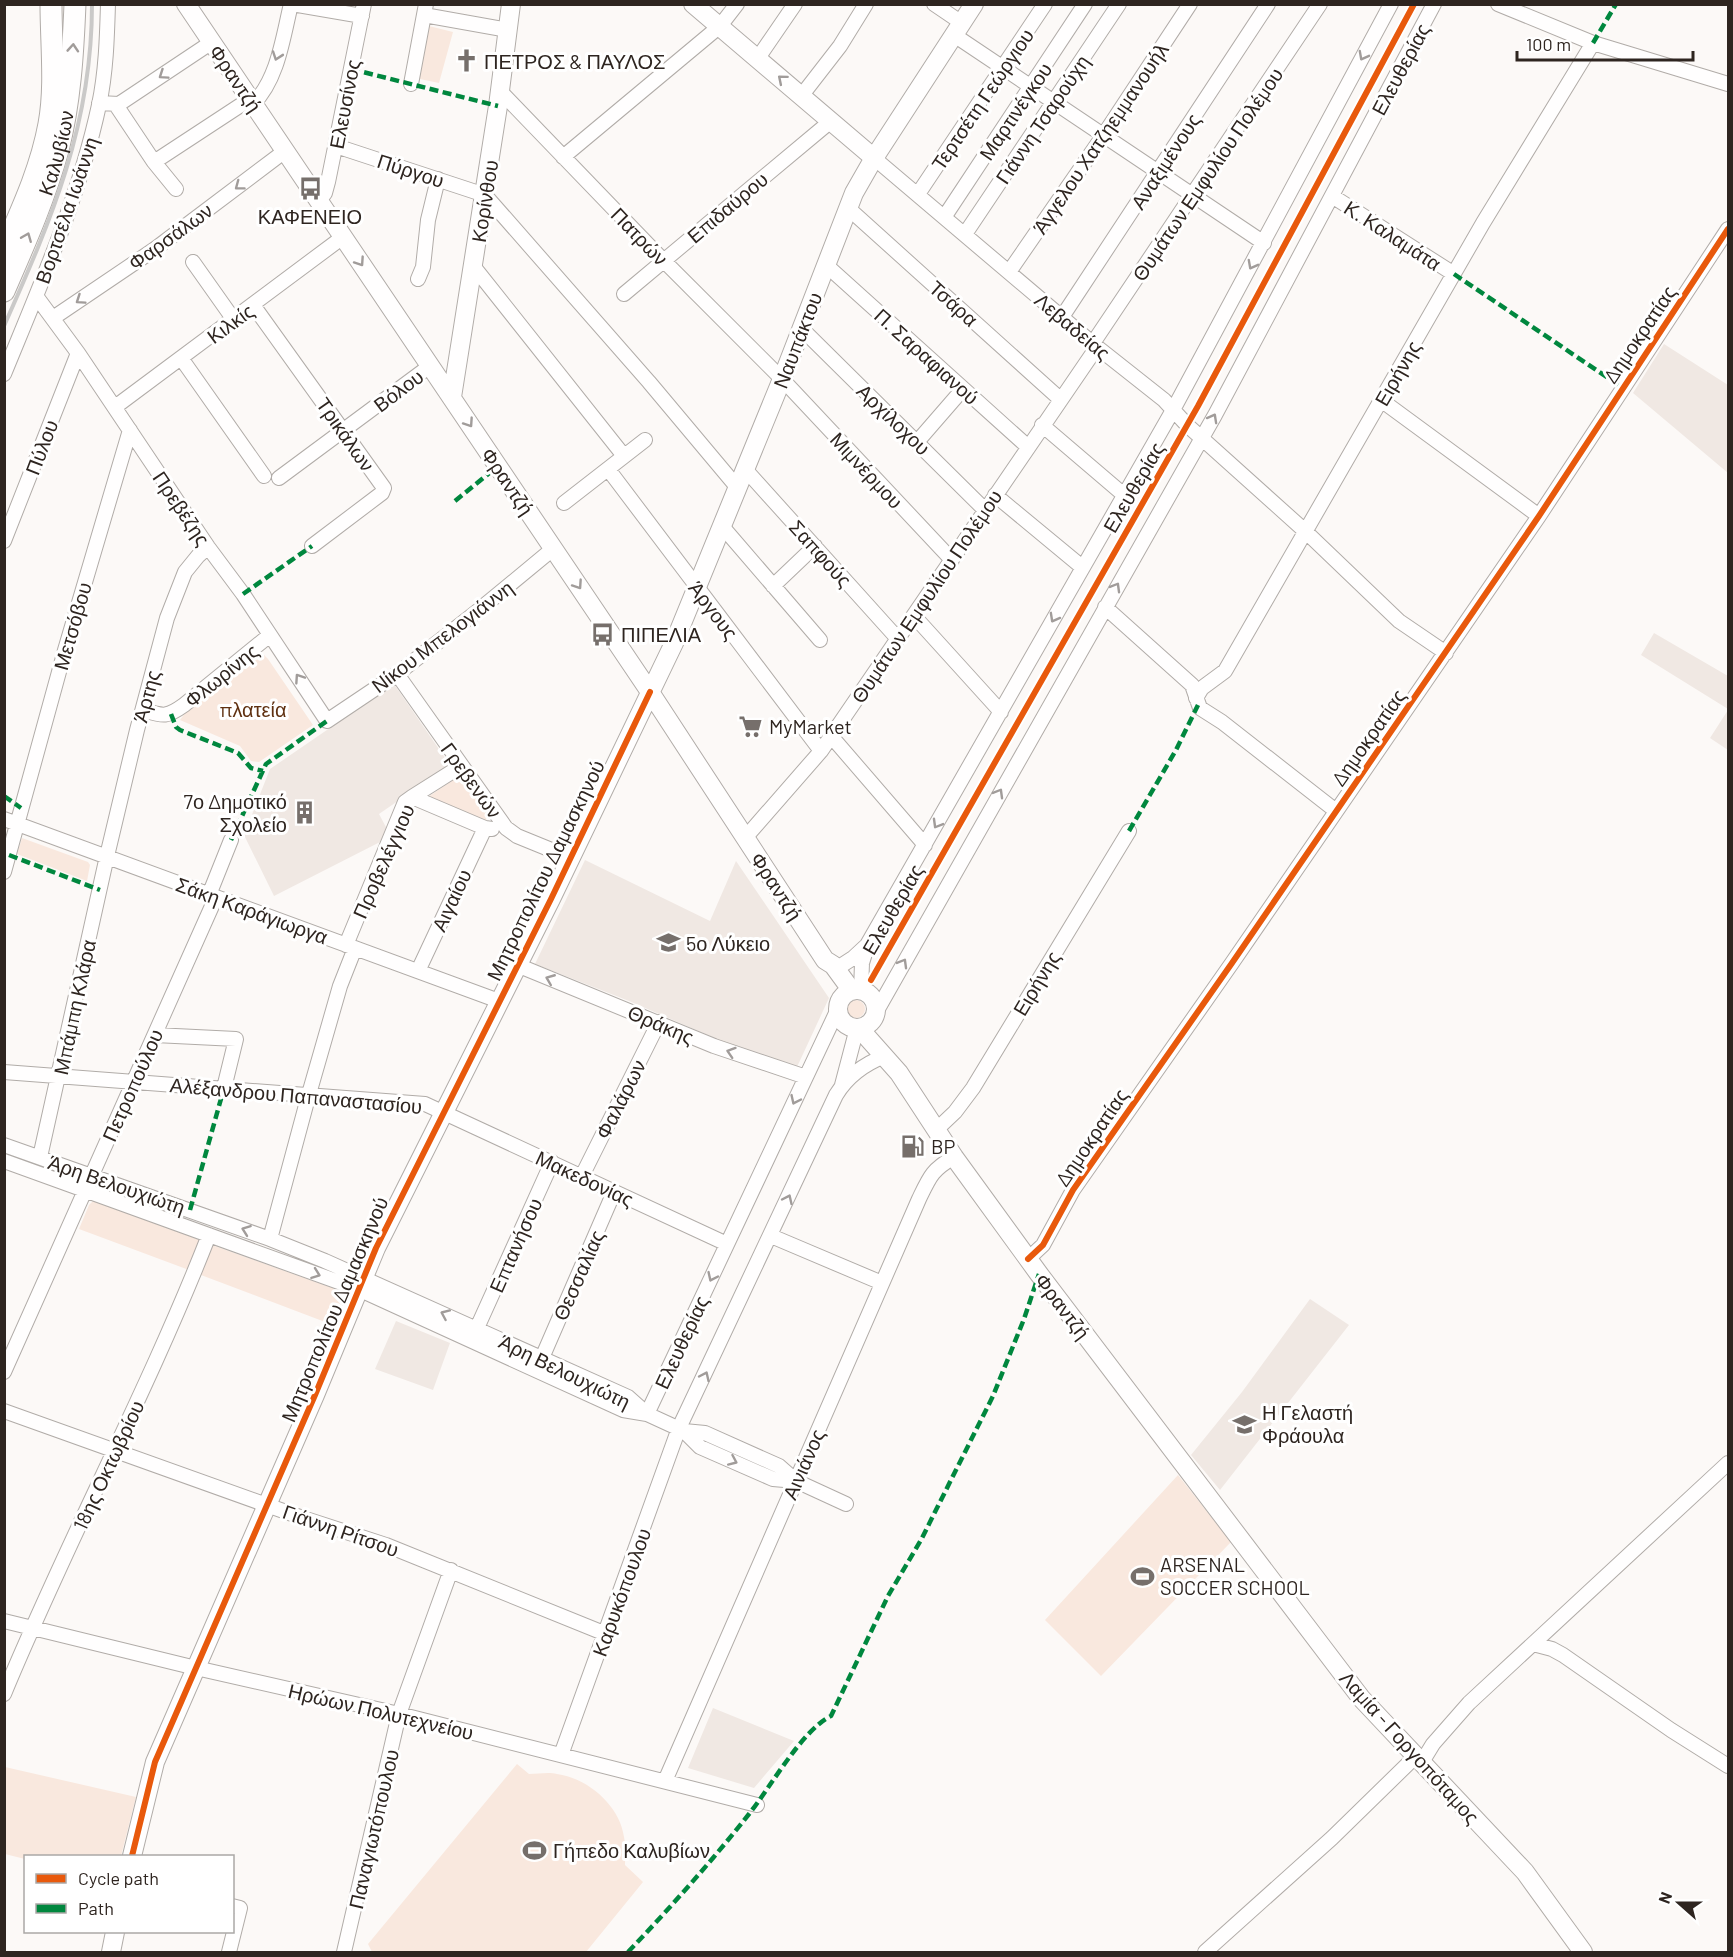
<svg xmlns="http://www.w3.org/2000/svg" width="1733" height="1957" font-family="Barlow,sans-serif">
	<style>
		.built { fill: #f0e8e3 }
		.green { fill: #f9e8de }
		.lines { fill: none; stroke-linecap: round; stroke-linejoin: round }
		.street-casing { stroke: #b1aca8; stroke-width: 16 }
		.secondary-casing { stroke: #b1aca8; stroke-width: 20 }
		.primary-casing { stroke: #b1aca8; stroke-width: 23 }
		.street { stroke: #fffefe; stroke-width: 14 }
		.secondary { stroke: #fffefe; stroke-width: 18 }
		.primary { stroke: #fffefe; stroke-width: 21 }
		.rail { stroke: #cac9c8; stroke-width: 4 }
		.quiet { stroke: #00873e; stroke-width: 4.5; stroke-dasharray: 9 4.5; stroke-linecap: butt }
		.cycleway-casing { stroke: #fff; stroke-width: 10 }
		.cycleway { stroke: #e8590c; stroke-width: 6 }
		.oneway { stroke: #a19c9a }
		.labels { text-anchor: middle; dominant-baseline: central; stroke-width: 6; stroke-linejoin: round; paint-order: stroke }
		.poi-label { font-size: 20px; fill: #2e2520; stroke: #fff; text-anchor: start }
		.street-label { font-size: 20px; fill: #2e2520; stroke: #fff }
		.park-label { font-size: 20px; fill: #5f3010; stroke: #fff }
	</style>
	<rect width="100%" height="100%" fill="#fcf9f7"/>
	<path class="built" d="M 1664,344 L 1728,385 L 1728,473 L 1633,393 Z
		M 1654,633 L 1728,676 L 1728,709 L 1641,655 Z
		M 394,684 L 450,765 L 379,814 L 387,829 L 382,841 L 274,896 L 244,835 L 270,769 Z
		M 1728,710 L 1728,750 L 1710,738 Z
		M 585,860 L 710,921 L 736,861 L 829,998 L 797,1067 L 733,1046 L 629,1001 L 535,964 Z
		M 1310,1299 L 1349,1325 L 1220,1490 L 1191,1455 L 1242,1392 Z
		M 396,1321 L 450,1343 L 433,1390 L 375,1369 Z
		M 713,1708 L 794,1741 L 754,1788 L 688,1768 Z"/>
	<path class="green" d="M 425,25 L 453,32 L 439,83 L 415,78 Z
		M 259,654 L 264,655 L 268,659 L 313,725 L 259,762 L 251,761 L 240,746 L 180,720 L 188,709 Z
		M 466,771 L 492,810 L 486,820 L 428,797 Z
		M 22,838 L 88,862 L 90,865 L 87,881 L 17,854 Z
		M847 1009a9 9 0 1 1 18 0a9 9 0 1 1-18 0Z
		M 93,1201 L 200,1240 L 189,1270 L 79,1229 L 89,1205 Z
		M 212,1245 L 344,1292 L 344,1298 L 333,1325 L 201,1275 Z
		M 1178,1475 L 1231,1542 L 1101,1676 L 1045,1620 Z
		M 517,1764 L 529,1774 C 538,1774 549,1772 557,1774 C 588,1778 620,1806 624,1837 C 626,1846 625,1856 625,1865 L 643,1882 L 586,1952 L 372,1952 L 368,1944 Z
		M 5,1767 L 136,1797 L 121,1856 L 26,1856 L 25,1859 L 5,1854 Z"/>
	<g class="lines">
		<defs>
			<path id="street" d="M 292,4 L 362,16
				M 934,4 L 962,23
				M 1498,4 L 1593,43 L 1728,84
				M 424,15 L 508,30
				M 954,35 L 1264,243
				M 758,58 L 795,4
				M 411,84 L 426,4
				M 500,91 L 663,260 L 782,379 L 952,560
				M 802,95 L 840,46 L 866,4
				M 99,103 L 119,104 L 212,42
				M 253,104 C 278,79 283,37 291,4
				M 116,105 L 154,162 L 176,189
				M 336,146 L 485,195 L 649,382 L 737,487
				M 563,157 L 720,26 L 737,4
				M 874,158 L 1097,347 L 1164,400 L 1187,425 L 1305,531 L 1399,621 L 1446,653
				M 154,162 L 250,99
				M 918,194 L 1045,4
				M 1332,196 L 1454,274
				M 319,201 L 325,193 L 328,182 L 364,4
				M 848,208 L 1060,399
				M 945,216 L 1085,4
				M 965,234 L 1119,4
				M 193,262 L 234,320
				M 826,265 L 1027,446
				M 474,267 L 624,456
				M 1009,272 L 1103,136 L 1190,4
				M 418,279 L 423,267 L 428,220 L 438,179
				M 624,294 L 831,121
				M 36,296 L 78,353 L 208,547 L 243,594 L 327,721 L 397,674 L 479,610 L 554,548
				M 253,305 L 384,488 L 382,493 L 312,546
				M 1062,317 L 1268,4
				M 53,318 L 155,249 L 285,151
				M 801,328 L 985,510
				M 1093,343 L 1320,4
				M 181,358 L 264,476
				M 4,374 C 40,286 79,198 99,105 C 106,72 107,38 108,4
				M 1381,400 L 1539,516
				M 115,407 L 343,237
				M 1042,425 L 1124,495
				M 917,442 L 963,389
				M 744,468 L 898,639
				M 608,469 L 821,751
				M 279,478 L 430,366
				M 995,495 L 1082,567
				M 564,503 L 645,440
				M 721,525 L 820,640
				M 4,541 L 78,353
				M 773,586 L 815,546
				M 1105,607 L 1192,685 L 1200,708 L 1222,722 L 1336,811
				M 914,616 L 1001,712
				M 397,674 L 506,828 L 517,836 L 571,858
				M 1196,698 L 1202,688 L 1225,671 L 1483,223 L 1593,43
				M 143,710 C 163,716 166,718 184,705 L 270,635
				M 831,736 L 925,845
				M 412,797 L 485,828 L 492,829
				M 4,819 L 499,1001
				M 745,838 L 821,751 L 1097,347
				M 4,872 L 65,650 L 130,430
				M 209,895 L 231,840
				M 346,945 L 405,802 L 412,797 L 461,766
				M 517,965 L 714,1046 L 806,1077
				M 836,969 L 853,958 L 867,945 L 1173,410 L 1391,4
				M 418,971 L 485,828
				M 861,991 L 862,963 L 867,947
				M 875,1014 L 1215,415 L 1434,4
				M 155,1035 L 236,1039 L 224,1088
				M 4,1072 L 425,1104 L 727,1244
				M 842,1085 L 857,1028
				M 936,1130 L 955,1112 L 973,1088 L 1129,831
				M 4,1145 L 270,1239 L 325,1261 L 628,1397 L 647,1414
				M 40,1157 L 107,856 L 137,730 L 167,618 L 185,572 L 198,556 L 208,547
				M 4,1161 L 358,1289 L 623,1410 L 647,1414 L 684,1431 L 705,1433 L 779,1466 L 796,1481 L 846,1504
				M 582,1176 L 659,1022
				M 771,1236 L 882,1283
				M 270,1239 L 309,1094 L 340,986 L 355,948
				M 1028,1259 L 1043,1245 L 1073,1190 L 1232,963 L 1539,516 L 1728,229
				M 477,1328 L 552,1162
				M 542,1358 L 614,1192
				M 4,1372 L 216,897
				M 4,1411 L 303,1518 L 386,1545 L 606,1634
				M 647,1414 L 838,1009
				M 684,1431 L 700,1447 L 773,1479 L 796,1481
				M 4,1621 L 196,1668 L 399,1714 L 757,1805
				M 1533,1644 L 1552,1649 L 1563,1655 L 1671,1730 L 1728,1766
				M 4,1694 C 68,1539 148,1391 209,1235
				M 561,1755 L 679,1428 L 836,1095 C 847,1077 864,1064 885,1056
				M 1422,1762 L 1433,1744 L 1469,1703 L 1728,1463
				M 665,1781 L 919,1199 C 930,1176 932,1170 954,1157
				M 229,1952 L 240,1908 L 232,1906
				M 344,1952 L 399,1714 L 451,1570
				M 1205,1952 L 1332,1838 L 1416,1756"/>
			<path id="secondary" d="M 186,4 L 650,692 L 825,960 L 833,965 L 852,991
				M 693,4 L 874,158
				M 452,397 L 498,106 L 511,4
				M838 1009a19 19 0 1 1 38 0a19 19 0 1 1-38 0Z
				M 859,1028 L 899,1073 L 954,1157 L 1039,1274 L 1361,1698 L 1525,1872 L 1583,1952
				M 132,1856 L 155,1762 L 315,1395 L 376,1248 L 551,899 L 674,643 L 782,379 L 854,193 L 874,158 L 974,4
				M 111,1952 L 115,1932"/>
			<g id="primary">
				<path d="M 4,250 C 22,209 41,168 49,124 C 56,86 51,44 51,4"/>
				<path id="s1" d="M 4,291 C 24,245 45,198 58,150 C 70,103 73,53 75,4"/>
			</g>
		</defs>
		<use href="#street" class="street-casing"/>
		<use href="#secondary" class="secondary-casing"/>
		<use href="#primary" class="primary-casing"/>
		<use href="#street" class="street"/>
		<use href="#secondary" class="secondary"/>
		<use href="#primary" class="primary"/>
		<path class="rail" d="M 4,326 C 52,218 92,125 92,4"/>
		<path class="quiet" d="M 1593,43 L 1616,4
			M 351,69 L 498,106
			M 1454,274 L 1623,388
			M 455,501 L 498,466
			M 243,594 L 312,546
			M 171,714 L 176,727 L 180,730 L 238,753 L 251,768 L 263,771
			M 4,796 L 21,808
			M 1129,831 L 1176,750 L 1198,705
			M 231,840 L 266,764 L 327,721
			M 9,855 L 100,890
			M 190,1210 L 224,1088
			M 628,1952 C 670,1908 711,1862 749,1814 C 770,1788 802,1730 831,1716 L 888,1596 L 921,1540 L 993,1396 L 1024,1319 L 1039,1274"/>
		<defs>
			<path id="cycleway" d="M 871,980 L 1198,406 L 1414,4
				M 1028,1259 L 1043,1245 L 1073,1190 L 1232,963 L 1539,516 L 1728,229
				M 132,1856 L 155,1762 L 315,1395 L 376,1248 L 551,899 L 650,692"/>
		</defs>
		<use href="#cycleway" class="cycleway-casing"/>
		<use href="#cycleway" class="cycleway"/>
	</g>
	<defs><path id="oneway-chevron" d="M-2-3.5L2.5 0L-2 3.5" fill="none" stroke-width="1.6" stroke-linecap="round" stroke-linejoin="round" transform="scale(1.5)"/></defs>
	<g class="oneway">
		<use href="#oneway-chevron" transform="translate(73 48) rotate(-86)"/>
		<use href="#oneway-chevron" transform="translate(277 56) rotate(109)"/>
		<use href="#oneway-chevron" transform="translate(1363 56) rotate(118)"/>
		<use href="#oneway-chevron" transform="translate(163 75) rotate(146)"/>
		<use href="#oneway-chevron" transform="translate(782 79) rotate(-140)"/>
		<use href="#oneway-chevron" transform="translate(239 186) rotate(143)"/>
		<use href="#oneway-chevron" transform="translate(27 237) rotate(-68)"/>
		<use href="#oneway-chevron" transform="translate(360 262) rotate(56)"/>
		<use href="#oneway-chevron" transform="translate(1252 265) rotate(118)"/>
		<use href="#oneway-chevron" transform="translate(80 300) rotate(146)"/>
		<use href="#oneway-chevron" transform="translate(1213 418) rotate(-61)"/>
		<use href="#oneway-chevron" transform="translate(469 423) rotate(56)"/>
		<use href="#oneway-chevron" transform="translate(578 585) rotate(56)"/>
		<use href="#oneway-chevron" transform="translate(1116 587) rotate(-60)"/>
		<use href="#oneway-chevron" transform="translate(1054 618) rotate(119)"/>
		<use href="#oneway-chevron" transform="translate(299 678) rotate(-124)"/>
		<use href="#oneway-chevron" transform="translate(999 793) rotate(-60)"/>
		<use href="#oneway-chevron" transform="translate(937 824) rotate(120)"/>
		<use href="#oneway-chevron" transform="translate(903 963) rotate(-60)"/>
		<use href="#oneway-chevron" transform="translate(550 979) rotate(-158)"/>
		<use href="#oneway-chevron" transform="translate(731 1052) rotate(-162)"/>
		<use href="#oneway-chevron" transform="translate(795 1100) rotate(115)"/>
		<use href="#oneway-chevron" transform="translate(788 1199) rotate(-65)"/>
		<use href="#oneway-chevron" transform="translate(246 1230) rotate(-160)"/>
		<use href="#oneway-chevron" transform="translate(316 1274) rotate(20)"/>
		<use href="#oneway-chevron" transform="translate(712 1277) rotate(115)"/>
		<use href="#oneway-chevron" transform="translate(445 1314) rotate(-156)"/>
		<use href="#oneway-chevron" transform="translate(705 1376) rotate(-65)"/>
		<use href="#oneway-chevron" transform="translate(733 1461) rotate(24)"/>
	</g>
	<defs>
		<symbol id="church-bare" viewBox="-9 -9 18 18"><path d="M-1.2-6h2.4v3.5h3.3v2.4h-3.3V6h-2.4V-.1h-3.3v-2.4h3.3Z" fill="#766f6b" stroke="#fff" stroke-width="2.5" paint-order="stroke"/></symbol>
		<symbol id="bus-bare" viewBox="-9 -9 18 18"><path d="M-5-6H5V4H4V6H2V4H-2V6H-4V4H-5ZM-3.5-4V0h7V-4ZM-3.5 1.2v1.5H-2V1.2ZM2 1.2v1.5H3.5V1.2Z" fill="#766f6b" stroke="#fff" stroke-width="2.5" paint-order="stroke"/></symbol>
		<symbol id="supermarket-bare" viewBox="-9 -9 18 18"><path d="M-6-5.5h2.5l.6 2H6L4.5 2H-2.5L-4.4-4H-6ZM-1.5 3.2a1.3 1.3 0 1 0 .1 0ZM3 3.2a1.3 1.3 0 1 0 .1 0Z" fill="#766f6b" stroke="#fff" stroke-width="2.5" paint-order="stroke"/></symbol>
		<symbol id="building-bare" viewBox="-9 -9 18 18"><path d="M-4-6H4V6H1V3H-1V6H-4ZM-2.5-4.3h1.7v1.8h-1.7ZM.8-4.3h1.7v1.8H.8ZM-2.5-1h1.7V.8h-1.7ZM.8-1h1.7V.8H.8Z" fill="#766f6b" stroke="#fff" stroke-width="2.5" paint-order="stroke"/></symbol>
		<symbol id="school-bare" viewBox="-9 -9 18 18"><path d="M0-5L7-2L0 1L-7-2ZM-4 1L0 2.5L4 1V4Q0 6-4 4Z" fill="#766f6b" stroke="#fff" stroke-width="2.5" paint-order="stroke"/></symbol>
		<symbol id="fuel-bare" viewBox="-9 -9 18 18"><path d="M-5.5-6h7V0h2V4h1.3V-2.5L3-4.5l.8-.8L6-3V5H2.5V1h-1V6h-7ZM-4.2-4.7v3.2H.2V-4.7Z" fill="#766f6b" stroke="#fff" stroke-width="2.5" paint-order="stroke"/></symbol>
		<symbol id="stadium-bare" viewBox="-9 -9 18 18"><path d="M0-5a6.5 5 0 1 0 0 10a6.5 5 0 1 0 0-10ZM-3.5-1.8h7v3.6h-7Z" fill="#766f6b" stroke="#fff" stroke-width="2.5" paint-order="stroke"/></symbol>
	</defs>
	<g fill-rule="evenodd">
		<use href="#church-bare" x="450" y="44" width="33" height="33"/>
		<use href="#bus-bare" x="294" y="172" width="33" height="33"/>
		<use href="#bus-bare" x="586" y="618" width="33" height="33"/>
		<use href="#supermarket-bare" x="734" y="710" width="33" height="33"/>
		<use href="#building-bare" x="288" y="796" width="33" height="33"/>
		<use href="#school-bare" x="652" y="926" width="33" height="33"/>
		<use href="#fuel-bare" x="896" y="1130" width="33" height="33"/>
		<use href="#school-bare" x="1228" y="1408" width="33" height="33"/>
		<use href="#stadium-bare" x="1126" y="1560" width="33" height="33"/>
		<use href="#stadium-bare" x="518" y="1834" width="33" height="33"/>
	</g>
	<g class="labels">
		<g class="poi-label">
			<text x="484" y="61">ΠΕΤΡΟΣ &amp; ΠΑΥΛΟΣ</text>
			<text x="310" y="216" text-anchor="middle">ΚΑΦΕΝΕΙΟ</text>
			<text x="621" y="634">ΠΙΠΕΛΙΑ</text>
			<text x="769" y="726">MyMarket</text>
			<text x="287" y="801" text-anchor="end">7ο Δημοτικό<tspan x="287" dy="23">Σχολείο</tspan></text>
			<text x="686" y="943">5ο Λύκειο</text>
			<text x="931" y="1146">BP</text>
			<text x="1262" y="1412">Η Γελαστή<tspan x="1262" dy="23">Φράουλα</tspan></text>
			<text x="1160" y="1564">ARSENAL<tspan x="1160" dy="23">SOCCER SCHOOL</tspan></text>
			<text x="553" y="1850">Γήπεδο Καλυβίων</text>
		</g>
		<g class="street-label">
			<text transform="translate(1400 69) rotate(-62)">Ελευθερίας</text>
			<text transform="translate(236 78) rotate(56)">Φραντζή</text>
			<text transform="translate(982 99) rotate(-56)">Τερτσέτη Γεώργιου</text>
			<text transform="translate(344 104) rotate(-79)">Ελευσίνος</text>
			<text transform="translate(1015 111) rotate(-56)">Μαρτινέγκου</text>
			<text transform="translate(1042 119) rotate(-56)">Γιάννη Τσαρούχη</text>
			<text transform="translate(1100 138) rotate(-56)">Άγγελου Χατζηεμμανουήλ</text>
			<text stroke="none"><textPath href="#s1" startOffset="148">Καλυβίων</textPath></text>
			<text transform="translate(1165 161) rotate(-57)">Αναξιμένους</text>
			<text transform="translate(411 170) rotate(18)">Πύργου</text>
			<text transform="translate(1207 174) rotate(-56)">Θυμάτων Εμφυλίου Πολέμου</text>
			<text transform="translate(484 201) rotate(-81)">Κορίνθου</text>
			<text transform="translate(727 207) rotate(-40)">Επιδαύρου</text>
			<text transform="translate(66 210) rotate(-71)">Βορτσέλα Ιωάννη</text>
			<text transform="translate(1393 235) rotate(33)">Κ. Καλαμάτα</text>
			<text transform="translate(170 236) rotate(-36)">Φαρσάλων</text>
			<text transform="translate(640 236) rotate(46)">Πατρών</text>
			<text transform="translate(954 303) rotate(42)">Τσάρα</text>
			<text transform="translate(230 323) rotate(-36)">Κιλκίς</text>
			<text transform="translate(1073 326) rotate(40)">Λεβαδείας</text>
			<text transform="translate(1639 334) rotate(-56)">Δημοκρατίας</text>
			<text transform="translate(797 340) rotate(-69)">Ναυπάκτου</text>
			<text transform="translate(927 356) rotate(42)">Π. Σαραφιανού</text>
			<text transform="translate(1397 373) rotate(-60)">Ειρήνης</text>
			<text transform="translate(398 390) rotate(-37)">Βόλου</text>
			<text transform="translate(894 419) rotate(44)">Αρχίλοχου</text>
			<text transform="translate(346 434) rotate(55)">Τρικάλων</text>
			<text transform="translate(41 447) rotate(-69)">Πύλου</text>
			<text transform="translate(867 470) rotate(47)">Μιμνέρμου</text>
			<text transform="translate(508 481) rotate(56)">Φραντζή</text>
			<text transform="translate(1133 487) rotate(-60)">Ελευθερίας</text>
			<text transform="translate(182 508) rotate(56)">Πρεβέζης</text>
			<text transform="translate(821 553) rotate(48)">Σαπφούς</text>
			<text transform="translate(926 596) rotate(-56)">Θυμάτων Εμφυλίου Πολέμου</text>
			<text transform="translate(714 610) rotate(53)">Άργους</text>
			<text transform="translate(72 626) rotate(-74)">Μετσόβου</text>
			<text transform="translate(442 636) rotate(-37)">Νίκου Μπελογιάννη</text>
			<text transform="translate(221 675) rotate(-39)">Φλωρίνης</text>
			<text transform="translate(146 696) rotate(-75)">Άρτης</text>
			<text transform="translate(1368 737) rotate(-55)">Δημοκρατίας</text>
			<text transform="translate(472 780) rotate(54)">Γρεβενών</text>
			<text transform="translate(383 861) rotate(-66)">Προβελέγγιου</text>
			<text transform="translate(545 870) rotate(-64)">Μητροπολίτου Δαμασκηνού</text>
			<text transform="translate(777 886) rotate(57)">Φραντζή</text>
			<text transform="translate(451 900) rotate(-65)">Αιγαίου</text>
			<text transform="translate(892 909) rotate(-60)">Ελευθερίας</text>
			<text transform="translate(252 910) rotate(20)">Σάκη Καράγιωργα</text>
			<text transform="translate(1036 983) rotate(-59)">Ειρήνης</text>
			<text transform="translate(74 1007) rotate(-78)">Μπάμπη Κλάρα</text>
			<text transform="translate(661 1024) rotate(23)">Θράκης</text>
			<text transform="translate(132 1085) rotate(-66)">Πετροπούλου</text>
			<text transform="translate(296 1095) rotate(5)">Αλέξανδρου Παπαναστασίου</text>
			<text transform="translate(620 1099) rotate(-63)">Φαλάρων</text>
			<text transform="translate(1091 1137) rotate(-56)">Δημοκρατίας</text>
			<text transform="translate(585 1178) rotate(25)">Μακεδονίας</text>
			<text transform="translate(117 1184) rotate(19)">Άρη Βελουχιώτη</text>
			<text transform="translate(515 1245) rotate(-66)">Επτανήσου</text>
			<text transform="translate(578 1275) rotate(-66)">Θεσσαλίας</text>
			<text transform="translate(1063 1306) rotate(53)">Φραντζή</text>
			<text transform="translate(334 1309) rotate(-67)">Μητροπολίτου Δαμασκηνού</text>
			<text transform="translate(681 1342) rotate(-65)">Ελευθερίας</text>
			<text transform="translate(565 1371) rotate(26)">Άρη Βελουχιώτη</text>
			<text transform="translate(803 1464) rotate(-66)">Αινιάνος</text>
			<text transform="translate(108 1465) rotate(-65)">18ης Οκτωβρίου</text>
			<text transform="translate(341 1530) rotate(19)">Γιάννη Ρίτσου</text>
			<text transform="translate(621 1592) rotate(-70)">Καρυκόπουλου</text>
			<text transform="translate(381 1711) rotate(13)">Ηρώων Πολυτεχνείου</text>
			<text transform="translate(1410 1747) rotate(48)">Λαμία - Γοργοπόταμος</text>
			<text transform="translate(373 1829) rotate(-77)">Παναγιωτόπουλου</text>
		</g>
		<g class="park-label">
			<text x="253" y="709">πλατεία</text>
		</g>
	</g>
	<rect width="1733" height="1957" fill="none" stroke="#2e2520" stroke-width="12"/>
	<rect x="24" y="1855" width="210" height="78" fill="#ffffff" stroke="#aba8a6" stroke-width="1.5"/>
	<rect x="36" y="1874" width="30" height="9" fill="#e8590c" stroke="#aba8a6" stroke-width="1.5"/>
	<text x="78" y="1885" font-size="18" fill="#2e2520">Cycle path</text>
	<rect x="36" y="1904" width="30" height="9" fill="#00873e" stroke="#aba8a6" stroke-width="1.5"/>
	<text x="78" y="1915" font-size="18" fill="#2e2520">Path</text>
	<g transform="translate(1679 1903) rotate(291)" stroke="#ffffff" stroke-width="4.5" paint-order="stroke">
	<path d="M0-4.5L10 22L0 15L-10 22Z" fill="#2e2520"/>
	<text y="-9" font-size="16" font-weight="bold" text-anchor="middle" fill="#2e2520">N</text>
	</g>
	<path d="M1517 51v9h176v-9" fill="none" stroke="#2e2520" stroke-width="3"/>
	<text x="1526" y="51" font-size="18" fill="#2e2520" stroke="#ffffff" stroke-width="4.5" paint-order="stroke">100 m</text>
</svg>
